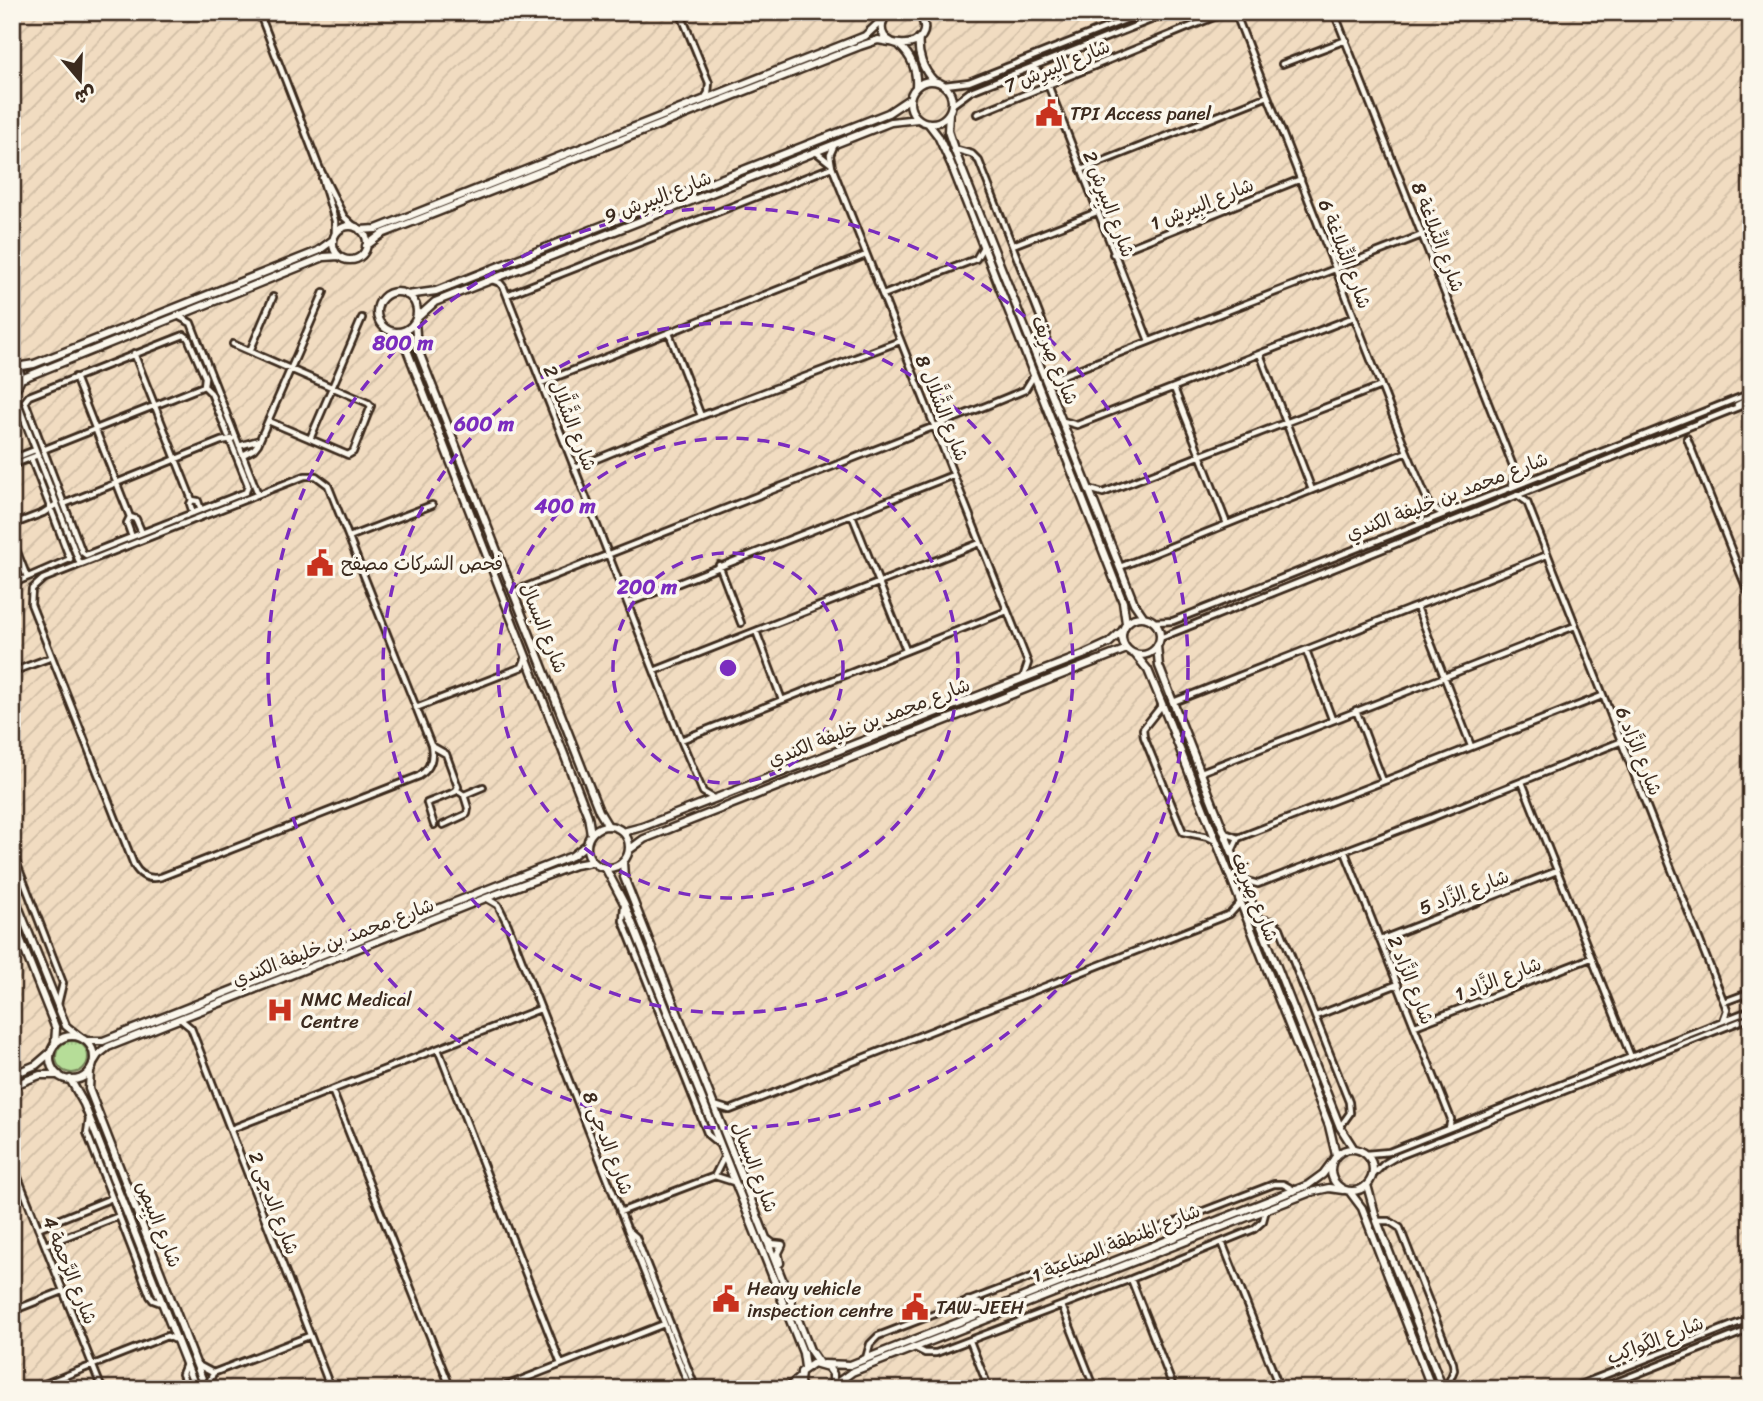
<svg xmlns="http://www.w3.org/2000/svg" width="1763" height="1401" font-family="Sriracha,'Playpen Sans Arabic',sans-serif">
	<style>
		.industrial { fill: url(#industrial-furrows) }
		.grass { fill: url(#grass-tufts); stroke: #78845b; stroke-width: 2 }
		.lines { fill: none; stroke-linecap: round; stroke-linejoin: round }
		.minor-casing { stroke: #3b2a1e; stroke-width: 10 }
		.tertiary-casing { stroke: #3b2a1e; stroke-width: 11 }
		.secondary-casing { stroke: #3b2a1e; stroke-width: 11 }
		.minor { stroke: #fbf7ec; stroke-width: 4.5 }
		.tertiary { stroke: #fbf7ec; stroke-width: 6 }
		.secondary { stroke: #fbf7ec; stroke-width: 6 }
		.ring { fill: none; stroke: #7b2cbf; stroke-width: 3.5; stroke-dasharray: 12 9 }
		.labels { text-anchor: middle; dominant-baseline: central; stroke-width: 7; stroke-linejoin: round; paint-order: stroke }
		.street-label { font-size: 19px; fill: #3b2a1e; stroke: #fbf7ec }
		.poi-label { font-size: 19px; fill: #3b2a1e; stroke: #fbf7ec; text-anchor: start }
		.centre { fill: #7b2cbf; stroke: #fbf7ec; stroke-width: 3.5 }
		.ring-label { font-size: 21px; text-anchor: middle; font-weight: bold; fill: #7b2cbf; stroke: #fbf7ec; stroke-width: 7; stroke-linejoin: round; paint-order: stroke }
	</style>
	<defs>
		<pattern id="industrial-furrows" width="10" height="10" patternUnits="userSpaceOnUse" patternTransform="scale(1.75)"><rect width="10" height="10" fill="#f1dcc1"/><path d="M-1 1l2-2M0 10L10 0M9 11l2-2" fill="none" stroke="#d0bda5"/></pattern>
		<pattern id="grass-tufts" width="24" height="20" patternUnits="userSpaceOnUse" patternTransform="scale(1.75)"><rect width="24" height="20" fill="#b6dd98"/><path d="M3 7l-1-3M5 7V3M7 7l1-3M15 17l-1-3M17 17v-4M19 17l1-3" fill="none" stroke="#9dbe83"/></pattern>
	</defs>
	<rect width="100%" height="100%" fill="#f5e7d3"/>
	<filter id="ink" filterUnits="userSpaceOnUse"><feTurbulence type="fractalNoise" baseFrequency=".0143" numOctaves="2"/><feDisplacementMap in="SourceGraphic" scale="14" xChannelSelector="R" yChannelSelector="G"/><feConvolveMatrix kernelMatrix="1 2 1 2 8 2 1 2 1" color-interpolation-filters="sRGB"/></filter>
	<g filter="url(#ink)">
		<path class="industrial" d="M 12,12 L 1751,12 L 1751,1389 L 12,1389 Z"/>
		<path class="grass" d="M56 1057a16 16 0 1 1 32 0a16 16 0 1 1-32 0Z"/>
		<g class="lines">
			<defs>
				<path id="minor" d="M 259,12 L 319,167 L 344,217 L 356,228
					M 680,12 L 709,83 L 708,93 L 704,99
					M 1235,12 L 1407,452 L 1430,506 L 1442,513
					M 1334,12 L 1515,471 L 1512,485
					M 1282,64 L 1346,40
					M 1027,69 L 1037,70 L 1045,77 L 1149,341
					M 945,85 L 969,82 L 1145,12
					M 952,105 L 971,91 L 1171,12
					M 977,114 L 1226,12
					M 834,146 L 830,155 L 832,167 L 1028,663 L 1023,678
					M 954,149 L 972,154 L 979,161 L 1047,334 L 1045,347 L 1036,354
					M 816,152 L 830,163
					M 1081,170 L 1268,96
					M 322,178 L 335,221 L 335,234
					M 1013,245 L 1097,212
					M 1113,254 L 1301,179
					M 492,280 L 500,283 L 504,288 L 681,740 L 703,792 L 713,798
					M 507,295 L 832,167
					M 883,295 L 976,259 L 983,247
					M 178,316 L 191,323 L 258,494
					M 669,333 L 701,416
					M 233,344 L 368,403 L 371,406 L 353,452 L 348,455 L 268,421
					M 250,351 L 273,297
					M 134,353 L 192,500
					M 1260,354 L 1312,490
					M 1044,375 L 1058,377 L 1422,235
					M 75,377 L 130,517
					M 541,383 L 866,255
					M 1174,388 L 1227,524
					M 13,391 L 80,564
					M 1737,405 L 1751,398
					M 1063,421 L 1077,425 L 1354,317
					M 228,435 L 211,393 L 204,386 L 205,377 L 188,338 L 184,335 L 29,396 L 25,401 L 82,552 L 86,555 L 246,492 L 248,485 L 230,440
					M 1687,438 L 1751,600
					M 310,439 L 362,318
					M 239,446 L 259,440
					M 43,450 L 204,386
					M 243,455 L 254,449 L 258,444 L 324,292
					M 31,458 L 50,507
					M 12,459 L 35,450
					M 12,465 L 38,455
					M 575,468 L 701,416 L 900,341
					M 305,476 L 316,476 L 328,485 L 431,745 C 434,759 430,769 419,776 L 161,877 C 149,880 140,876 134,865 L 31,604 L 32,589 L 43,579 Z
					M 1089,489 L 1103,493 L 1381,386
					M 1517,495 L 1527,502 L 1727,1010 L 1723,1021
					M 64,504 L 221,441 L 232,439
					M 193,513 L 190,504 L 192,500 L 198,501 L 201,510
					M 852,515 L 906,650
					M 12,525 L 43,513 L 57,504
					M 132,537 L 127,523 L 130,517 L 136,519 L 142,533
					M 349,537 L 432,505
					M 12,539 L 27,577
					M 719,565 L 741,623
					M 1120,567 L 1407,452
					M 12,584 L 70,559 L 52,512
					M 513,592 L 986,406 L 1025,390 L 1033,377
					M 628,603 L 953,475
					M 1417,607 L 1471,746
					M 1154,622 L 1173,621 L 1751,393
					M 756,631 L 782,700
					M 1160,638 L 1751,402
					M 1306,650 L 1332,719
					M 654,671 L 980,543
					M 12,672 L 52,657
					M 1173,702 L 1547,555
					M 1162,705 L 1143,729 L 1144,737 L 1183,832 L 1208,837 L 1216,841
					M 416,708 L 522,667 L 526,657
					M 1356,710 L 1383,781
					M 681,740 L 1007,611
					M 432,746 L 446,754 L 458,787 L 455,792 L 427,803 L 434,825
					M 1201,772 L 1575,626
					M 1522,782 L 1631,1057
					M 457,790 L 464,795 L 483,787
					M 443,825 L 467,814 L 468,808 L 464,795
					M 1225,833 L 1238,838 L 1602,696
					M 12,851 L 63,983 L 58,1004
					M 1232,851 L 1238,838
					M 1345,852 L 1451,1119 L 1449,1128
					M 1244,880 L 1258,884 L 1431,818 L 1620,742
					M 486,898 L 498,905 L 508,925 L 690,1389
					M 624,906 L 623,921 L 708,1135 L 719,1144
					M 1259,919 L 1271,921 L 1280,928 L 1349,1102 L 1350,1113 L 1340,1127
					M 1380,940 L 1557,871
					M 1724,1002 L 1751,992
					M 1316,1016 L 1398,984
					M 180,1019 L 191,1028 L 331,1389
					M 1415,1026 L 1591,958
					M 438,1049 L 561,1364
					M 332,1090 L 451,1389
					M 714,1105 L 730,1110 L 1230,914 L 1240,903
					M 89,1119 L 87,1133 L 150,1296 L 153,1300 L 161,1303
					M 231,1129 L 540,1009
					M 1366,1154 L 1389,1152 L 1751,1010
					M 12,1162 L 102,1389
					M 715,1175 L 724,1157
					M 1373,1175 L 1384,1164 L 1394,1158 L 1751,1017
					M 620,1212 L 715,1176 L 734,1182
					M 1377,1221 L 1389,1221 L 1400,1228 L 1453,1363 L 1454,1370 L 1446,1389
					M 38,1228 L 112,1198
					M 628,1230 L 636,1237 L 696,1389
					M 1222,1242 L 1280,1389
					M 45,1245 L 119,1216
					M 1131,1279 L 1174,1389
					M 1062,1306 L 1095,1389
					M 12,1311 L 63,1291
					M 970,1341 L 989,1389
					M 915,1348 L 925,1353 L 936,1353 L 1131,1279 L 1254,1229 L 1263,1221 L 1266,1210
					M 866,1358 L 870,1344 L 878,1336 L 1274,1184 L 1283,1184 L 1294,1190
					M 186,1364 L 182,1374 L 188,1389
					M 198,1365 L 213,1373 L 309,1336
					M 207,1388 L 213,1373
					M 32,1389 L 167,1336 L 176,1340
					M 498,1389 L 664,1324
					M 1569,1389 L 1751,1318
					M 1599,1389 L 1751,1329"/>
				<path id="tertiary" d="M333 243a17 17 0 1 1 34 0a17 17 0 1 1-34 0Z
					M 360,230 L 376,229 L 865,36 L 883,19
					M 366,246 L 382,234 L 860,46 L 878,40 L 890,42
					M377 312a20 20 0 1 1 40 0a20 20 0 1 1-40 0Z
					M 407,295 L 436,291 L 888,113 L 909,99
					M 416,319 L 435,302 L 891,122 L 918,119
					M 415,322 L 417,347 L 599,811 L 608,826
					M 394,332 L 407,350 L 588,816 L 591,834
					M 16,367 L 34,364 L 318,251 L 333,240
					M 21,379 L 324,257 L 339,256
					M 12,391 C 22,384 24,373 14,366
					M 623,862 L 624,877 L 810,1350 L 819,1363
					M 606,869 L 625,905 L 803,1353 L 805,1367
					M 12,891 L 66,1026 L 80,1037
					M 12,918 L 56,1029 L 55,1044
					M 90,1071 L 89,1089 L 206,1389
					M 70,1079 L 84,1104 L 196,1389
					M 768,1240 L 773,1244 L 782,1245 L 778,1253 L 780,1263
					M 968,1301 L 993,1308
					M 824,1364 L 850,1365 L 1308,1185 L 1323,1174 L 1332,1162
					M 833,1386 L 852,1372 L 1311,1192 L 1329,1188 L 1343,1190
					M 786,1389 L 800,1377
					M 802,1389 L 800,1382 L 801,1372 L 814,1363 L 828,1367 L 833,1374 L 833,1385"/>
				<path id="secondary" d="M 888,12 C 858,55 948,55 918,12
					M 919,38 C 917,54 923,70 934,81
					M 900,46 C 912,57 917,70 916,86
					M910 102a21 21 0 1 1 42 0a21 21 0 1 1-42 0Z
					M 949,113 L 948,131 L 954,149 L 1134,603 L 1143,616
					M 928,123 L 938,136 L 951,164 L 1123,602 L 1126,623
					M1122 636a19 19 0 1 1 38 0a19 19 0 1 1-38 0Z
					M 1157,646 L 1159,666 L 1173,702 L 1340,1127 L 1354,1149
					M 1135,654 L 1148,670 L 1162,704 L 1329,1126 L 1336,1155
					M587 847a21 21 0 1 1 42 0a21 21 0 1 1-42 0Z
					M 623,832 L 642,827 L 1083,655 L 1109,643 L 1121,632
					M 629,850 L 644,839 L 1127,649
					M50 1058a22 22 0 1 1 44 0a22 22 0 1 1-44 0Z
					M 86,1041 L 103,1041 L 572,856 L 586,845
					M 93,1063 L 98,1055 L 108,1047 L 486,898 L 575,865 L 592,862
					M 12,1075 L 36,1065 L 51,1052
					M 12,1086 L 40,1075 L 59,1075
					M1331 1170a21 21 0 1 1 42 0a21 21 0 1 1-42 0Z
					M 1367,1185 L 1377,1221 L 1443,1389
					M 1350,1192 L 1362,1208 L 1432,1389"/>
			</defs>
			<use href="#minor" class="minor-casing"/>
			<use href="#tertiary" class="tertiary-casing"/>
			<use href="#secondary" class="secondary-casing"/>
			<use href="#minor" class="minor"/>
			<use href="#tertiary" class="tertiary"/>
			<use href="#secondary" class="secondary"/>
		</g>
	</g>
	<g class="ring">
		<circle cx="728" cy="668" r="115"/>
		<circle cx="728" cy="668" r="230"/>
		<circle cx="728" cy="668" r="345"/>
		<circle cx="728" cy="668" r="460"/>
	</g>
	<defs>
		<symbol id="civic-bare" viewBox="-9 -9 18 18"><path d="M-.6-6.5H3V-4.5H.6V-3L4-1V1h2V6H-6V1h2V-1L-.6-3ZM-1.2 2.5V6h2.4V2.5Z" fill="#c8321e" stroke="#fbf7ec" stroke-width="2.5" paint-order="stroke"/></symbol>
		<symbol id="hospital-bare" viewBox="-9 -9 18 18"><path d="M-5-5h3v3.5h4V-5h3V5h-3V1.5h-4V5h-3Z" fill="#c8321e" stroke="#fbf7ec" stroke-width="2.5" paint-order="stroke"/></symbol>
	</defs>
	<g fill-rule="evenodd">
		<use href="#civic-bare" x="1030" y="94" width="38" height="38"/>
		<use href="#civic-bare" x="301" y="544" width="38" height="38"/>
		<use href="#hospital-bare" x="261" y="991" width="38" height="38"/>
		<use href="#civic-bare" x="707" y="1280" width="38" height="38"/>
		<use href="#civic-bare" x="896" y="1288" width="38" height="38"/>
	</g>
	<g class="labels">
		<g class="street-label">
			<text transform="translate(1057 66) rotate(-22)">شارع البِيرِش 7</text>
			<text transform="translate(658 197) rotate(-21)">شارع البِيرِش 9</text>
			<text transform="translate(1109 204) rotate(69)">شارع البِيرِش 2</text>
			<text transform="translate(1202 204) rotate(-22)">شارع البِيرِش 1</text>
			<text transform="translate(1438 237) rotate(69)">شارع التِّبلاغة 8</text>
			<text transform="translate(1345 254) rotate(69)">شارع التِّبلاغة 6</text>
			<text transform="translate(1055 360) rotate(68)">شارع صِرِيف</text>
			<text transform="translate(942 408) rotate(68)">شارع الشَّلَّال 8</text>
			<text transform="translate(570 418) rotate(68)">شارع الشَّلَّال 2</text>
			<text transform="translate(1447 496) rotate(-21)">شارع محمد بن خليفة الكندي</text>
			<text transform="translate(544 628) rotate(68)">شارع البسال</text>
			<text transform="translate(869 722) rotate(-21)">شارع محمد بن خليفة الكندي</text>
			<text transform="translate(1639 751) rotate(68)">شارع الزَّاد 6</text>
			<text transform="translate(1464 892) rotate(-21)">شارع الزَّاد 5</text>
			<text transform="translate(1255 897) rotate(68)">شارع صِرِيف</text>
			<text transform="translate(333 942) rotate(-21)">شارع محمد بن خليفة الكندي</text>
			<text transform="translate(1498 979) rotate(-21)">شارع الزَّاد 1</text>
			<text transform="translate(1411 980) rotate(68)">شارع الزَّاد 2</text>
			<text transform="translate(608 1143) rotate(69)">شارع الدجى 8</text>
			<text transform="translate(755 1167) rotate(69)">شارع البسال</text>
			<text transform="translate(274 1203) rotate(69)">شارع الدجى 2</text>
			<text transform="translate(159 1224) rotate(68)">شارع البِيص</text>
			<text transform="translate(1116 1243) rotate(-22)">شارع المنطقة الصناعية 1</text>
			<text transform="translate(70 1270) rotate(68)">شارع الرَّحمة 4</text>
			<text transform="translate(1655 1340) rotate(-21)">شارع الكَواكِب</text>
		</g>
		<g class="poi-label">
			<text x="1070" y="113">TPI Access panel</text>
			<text x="341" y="563">فحص الشركات مصفح</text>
			<text x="301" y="999">NMC Medical<tspan x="301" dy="22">Centre</tspan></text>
			<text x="747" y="1288">Heavy vehicle<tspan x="747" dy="22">inspection centre</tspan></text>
			<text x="936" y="1307">TAW-JEEH</text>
		</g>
	</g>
	<circle cx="728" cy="668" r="10" class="centre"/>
	<g class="ring-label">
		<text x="403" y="350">800 m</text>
		<text x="484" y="431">600 m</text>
		<text x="565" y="513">400 m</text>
		<text x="647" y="594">200 m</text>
	</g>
	<rect width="1763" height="1401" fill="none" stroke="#fbf7ec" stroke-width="42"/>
	<rect x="21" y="21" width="1721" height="1359" fill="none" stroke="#3b2a1e" stroke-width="2.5" filter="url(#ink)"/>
	<g transform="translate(80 80) rotate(161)" stroke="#fbf7ec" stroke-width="5" paint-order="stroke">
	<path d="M0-5L12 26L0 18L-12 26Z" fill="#3b2a1e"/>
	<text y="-10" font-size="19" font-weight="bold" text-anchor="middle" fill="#3b2a1e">ش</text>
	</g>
</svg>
